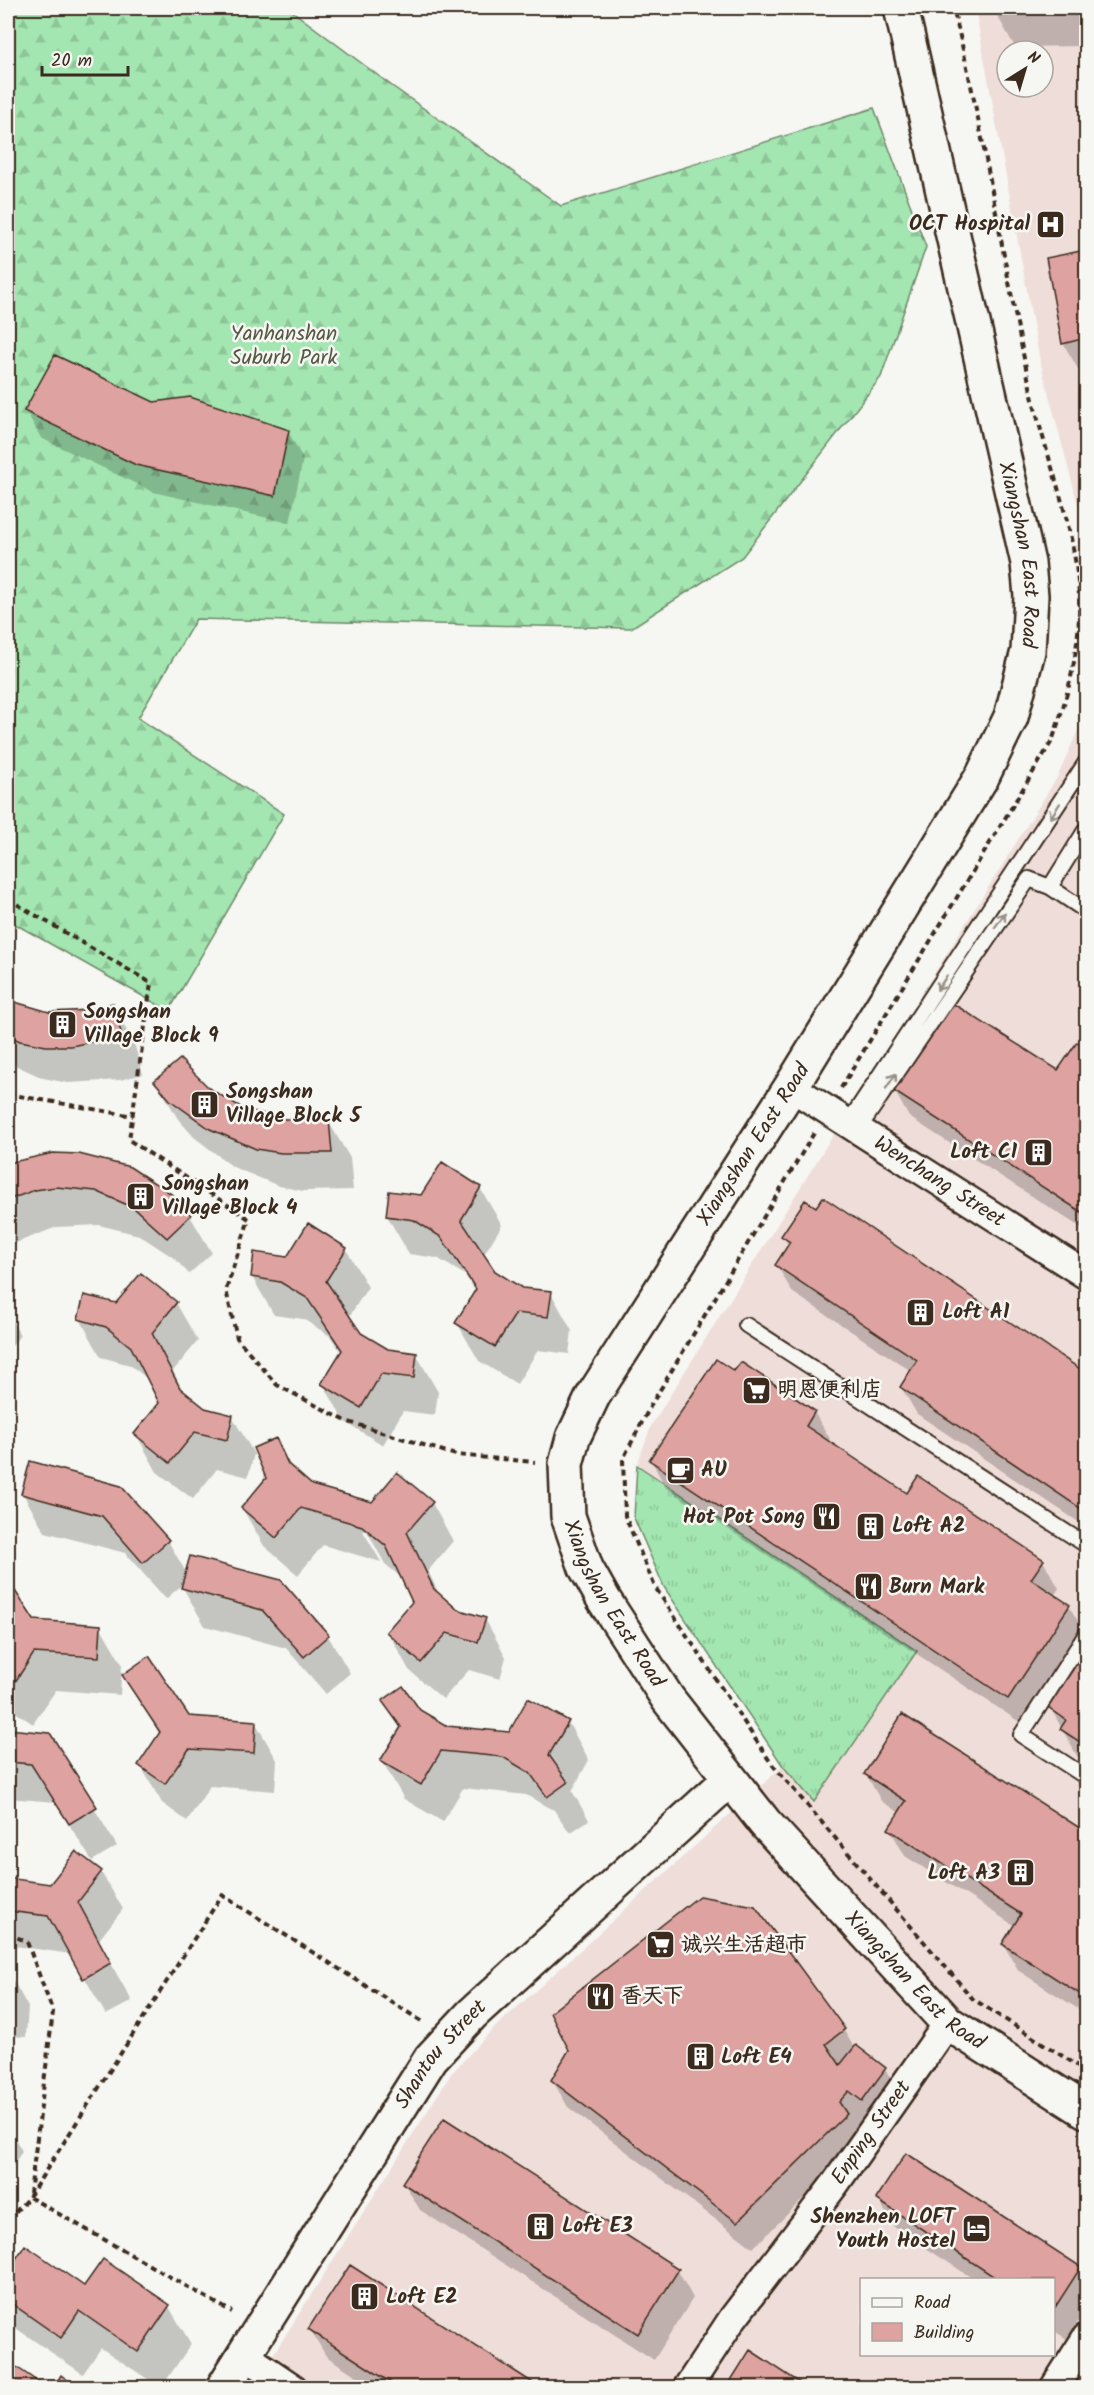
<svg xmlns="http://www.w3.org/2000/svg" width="1094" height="2395" font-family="Kalam,'LXGW WenKai TC',sans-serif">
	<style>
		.built { fill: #efddd9; fill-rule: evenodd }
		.grass { fill: url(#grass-tufts); stroke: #6f8868; stroke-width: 1.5 }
		.forest { fill: url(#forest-firs); stroke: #6f8868; stroke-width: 1.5 }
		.shadow { fill: #0003 }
		.building { fill: #dea3a0; stroke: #3b2a1e; stroke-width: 1.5 }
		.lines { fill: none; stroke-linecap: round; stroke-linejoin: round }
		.lane-casing { stroke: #3b2a1e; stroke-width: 18 }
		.street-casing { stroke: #3b2a1e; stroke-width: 32 }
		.secondary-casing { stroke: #3b2a1e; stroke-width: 38 }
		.path { stroke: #3b2a1e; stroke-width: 4; stroke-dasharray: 6 4.5; stroke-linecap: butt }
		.lane { stroke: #f6f6f2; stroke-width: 14 }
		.street { stroke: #f6f6f2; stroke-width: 27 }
		.secondary { stroke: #f6f6f2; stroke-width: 33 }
		.oneway { stroke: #989088 }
		.labels { text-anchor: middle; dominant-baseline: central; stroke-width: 5; stroke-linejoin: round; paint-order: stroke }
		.poi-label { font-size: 21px; font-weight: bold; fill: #3b2a1e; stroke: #f6f6f2; text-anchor: start }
		.park-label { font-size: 21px; fill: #555943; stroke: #f6f6f2 }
		.street-label { font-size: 21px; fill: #3b2a1e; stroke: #f6f6f2 }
	</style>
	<defs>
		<pattern id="grass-tufts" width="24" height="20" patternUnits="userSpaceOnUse" patternTransform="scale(1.5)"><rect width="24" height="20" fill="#a3e6b1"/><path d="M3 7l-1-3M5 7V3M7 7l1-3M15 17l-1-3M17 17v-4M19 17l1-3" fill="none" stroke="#8dc598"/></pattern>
		<pattern id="forest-firs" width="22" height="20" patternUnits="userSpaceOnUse" patternTransform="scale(1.5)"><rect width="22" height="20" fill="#a3e6b1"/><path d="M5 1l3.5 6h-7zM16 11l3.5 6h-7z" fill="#8dc598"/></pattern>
	</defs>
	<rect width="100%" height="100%" fill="#f6f6f2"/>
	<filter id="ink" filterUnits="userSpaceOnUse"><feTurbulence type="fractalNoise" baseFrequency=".0167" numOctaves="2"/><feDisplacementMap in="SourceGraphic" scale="12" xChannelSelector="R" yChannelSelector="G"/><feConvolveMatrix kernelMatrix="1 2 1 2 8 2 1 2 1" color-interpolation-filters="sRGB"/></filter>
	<g filter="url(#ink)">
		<path class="built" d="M 975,8 L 1086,8 L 1086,535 L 1040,361 ZM 1007,51 L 1043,51 L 1043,87 L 1007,87 Z
			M 1086,712 L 1086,2387 L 252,2388 L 451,2074 L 490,2032 L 783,1766 L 664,1587 L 634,1518 L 637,1465 L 651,1426 L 1058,776 ZM 862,2280 L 1054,2280 L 1054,2354 L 862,2354 Z"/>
		<path class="grass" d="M 637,1465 L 917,1651 L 814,1802 L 783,1766 L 664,1587 L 634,1518 Z"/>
		<path class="forest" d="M 8,8 L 288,8 L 392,86 L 561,206 L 874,108 L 926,247 L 881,377 L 742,557 L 631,628 L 196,619 L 138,718 L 284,814 L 169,1011 L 8,920 Z"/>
		<path class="shadow" d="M 993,8 L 1086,8 L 1086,46 L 1015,47 Z
			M 1086,252 L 1086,380 L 1085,381 L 1063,343 L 1047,259 Z
			M 153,404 L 288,431 L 303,459 L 290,523 L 153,492 L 41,438 L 26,411 Z
			M 8,1001 L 28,1009 L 70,1014 L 112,1005 L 134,1043 L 143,1074 L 120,1080 L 68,1083 L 43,1078 L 8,1062 Z
			M 1077,1044 L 1086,1050 L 1086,1231 L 909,1117 L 894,1090 L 1059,1072 Z
			M 156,1081 L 209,1090 L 244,1110 L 285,1121 L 328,1121 L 350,1158 L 353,1190 L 303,1191 L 279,1186 L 233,1167 L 194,1137 L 178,1119 Z
			M 53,1155 L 190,1216 L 212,1253 L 189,1274 L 174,1258 L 139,1235 L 99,1225 L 57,1227 L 18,1242 L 8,1250 L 8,1166 L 28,1158 Z
			M 480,1188 L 502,1225 L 483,1256 L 494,1273 L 522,1290 L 551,1293 L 572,1331 L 569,1354 L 538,1350 L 517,1384 L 479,1361 L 457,1323 L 476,1292 L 465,1275 L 437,1258 L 409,1254 L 387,1216 L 390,1193 L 422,1197 Z
			M 823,1199 L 1086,1375 L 1086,1527 L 917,1414 L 901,1387 L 911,1371 L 792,1292 L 777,1265 L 789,1247 L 783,1236 L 816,1210 Z
			M 346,1249 L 368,1287 L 349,1317 L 360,1334 L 387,1350 L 416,1354 L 438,1392 L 435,1415 L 403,1411 L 383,1445 L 345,1422 L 323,1384 L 342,1353 L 330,1336 L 303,1319 L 274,1315 L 252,1277 L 288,1258 Z
			M 142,1275 L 176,1303 L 198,1341 L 173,1371 L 184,1393 L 204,1409 L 232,1416 L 254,1454 L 248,1477 L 217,1469 L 193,1499 L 157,1472 L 136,1434 L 161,1403 L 150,1381 L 130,1365 L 101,1357 L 80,1319 L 117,1305 Z
			M 8,1313 L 20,1335 L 10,1349 L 8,1348 Z
			M 741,1364 L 814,1412 L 830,1439 L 828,1442 L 907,1495 L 1043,1561 L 1059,1588 L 1054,1596 L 1069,1606 L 1085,1633 L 1024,1725 L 666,1488 L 651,1460 Z
			M 275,1440 L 293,1470 L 311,1486 L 372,1504 L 432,1503 L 453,1541 L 428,1571 L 440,1596 L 457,1611 L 485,1619 L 506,1657 L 500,1679 L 469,1670 L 443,1699 L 409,1670 L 388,1632 L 414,1602 L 402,1578 L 385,1564 L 367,1531 L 363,1531 L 381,1562 L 323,1545 L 298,1575 L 264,1546 L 242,1508 L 268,1478 Z
			M 31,1463 L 168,1541 L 187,1574 L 328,1636 L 350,1673 L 326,1694 L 286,1648 L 205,1626 L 183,1588 L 184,1583 L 166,1599 L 125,1553 L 45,1532 L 23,1494 Z
			M 8,1582 L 33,1622 L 100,1626 L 122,1664 L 120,1695 L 56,1690 L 33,1724 L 8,1707 Z
			M 1086,1651 L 1086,1762 L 1077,1756 L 1050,1707 Z
			M 124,1675 L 188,1718 L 255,1722 L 277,1760 L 275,1791 L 210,1786 L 187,1821 L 162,1803 L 140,1765 L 160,1735 Z
			M 384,1701 L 446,1727 L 510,1734 L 568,1722 L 589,1760 L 572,1791 L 589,1820 L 570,1833 L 554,1810 L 526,1795 L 463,1788 L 443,1822 L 404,1799 L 382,1761 L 401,1730 Z
			M 903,1716 L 1086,1833 L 1086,2014 L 1019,1971 L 1003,1944 L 1015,1926 L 905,1856 L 890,1829 L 900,1813 L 881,1801 L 866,1774 Z
			M 8,1731 L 49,1734 L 117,1846 L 92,1861 L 55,1802 L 8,1798 Z
			M 101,1872 L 123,1909 L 98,1941 L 132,2001 L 106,2015 L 71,1954 L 8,1945 L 8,1879 L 51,1885 Z
			M 8,1971 L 28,2007 L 26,2037 L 8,2036 Z
			M 843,2029 L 855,2049 L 856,2047 L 885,2069 L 901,2096 L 878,2127 L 865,2117 L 854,2129 L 861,2142 L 753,2248 L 568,2107 L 552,2080 Z
			M 8,2126 L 22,2151 L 8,2174 Z
			M 404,2183 L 678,2271 L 693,2298 L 654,2360 L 420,2210 Z
			M 878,2199 L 1080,2268 L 1086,2280 L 1086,2309 L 1067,2339 L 1054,2331 L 1054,2280 L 975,2280 L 894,2227 Z
			M 26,2247 L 84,2288 L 169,2307 L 191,2344 L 161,2388 L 101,2348 L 83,2374 L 17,2329 L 8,2312 L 8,2273 Z
			M 310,2329 L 538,2388 L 375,2388 L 326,2356 Z"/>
		<path class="building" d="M 991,8 L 1086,8 L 991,10 Z
			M 1086,250 L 1086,338 L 1062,344 L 1046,258 Z
			M 55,355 L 154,402 L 190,397 L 289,430 L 275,496 L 136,465 L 24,411 Z
			M 8,1000 L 49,1012 L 90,1010 L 113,1003 L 122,1036 L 71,1046 L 46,1046 L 20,1041 L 8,1036 Z
			M 949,1001 L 1058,1070 L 1077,1042 L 1086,1048 L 1086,1215 L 892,1090 Z
			M 180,1059 L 210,1089 L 244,1109 L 285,1119 L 329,1119 L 332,1153 L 281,1153 L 256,1149 L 210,1129 L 170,1100 L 154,1081 Z
			M 53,1153 L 79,1154 L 130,1167 L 173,1195 L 191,1215 L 167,1238 L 134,1208 L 96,1191 L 56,1187 L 35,1190 L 8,1200 L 8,1163 Z
			M 442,1162 L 481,1187 L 461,1220 L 495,1271 L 522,1288 L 552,1291 L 548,1317 L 516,1313 L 495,1347 L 455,1323 L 476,1289 L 441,1237 L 414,1220 L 386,1216 L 389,1191 L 421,1195 Z
			M 823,1197 L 1086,1373 L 1086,1512 L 900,1387 L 917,1360 L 775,1265 L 790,1242 L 781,1236 L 805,1200 L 816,1207 Z
			M 308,1223 L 347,1248 L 326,1281 L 361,1333 L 388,1349 L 417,1353 L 414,1378 L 381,1374 L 361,1408 L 321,1384 L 342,1350 L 307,1298 L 280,1282 L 251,1277 L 254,1252 L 287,1257 Z
			M 141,1273 L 177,1302 L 152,1333 L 180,1388 L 205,1408 L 233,1415 L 227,1440 L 195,1432 L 170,1463 L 134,1434 L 159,1403 L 131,1347 L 106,1327 L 78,1319 L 84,1295 L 116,1303 Z
			M 716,1359 L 734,1371 L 741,1362 L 815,1411 L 806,1426 L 907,1493 L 918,1476 L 1044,1560 L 1031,1579 L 1070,1605 L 1008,1699 L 649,1460 Z
			M 276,1438 L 288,1464 L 312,1485 L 372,1502 L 397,1472 L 433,1502 L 407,1532 L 434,1589 L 457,1609 L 486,1618 L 478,1642 L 447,1633 L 421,1663 L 386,1632 L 412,1602 L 386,1546 L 362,1526 L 301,1508 L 276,1538 L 241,1508 L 266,1478 L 253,1448 Z
			M 30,1461 L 121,1486 L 169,1540 L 143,1563 L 102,1516 L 21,1494 Z
			M 190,1556 L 281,1580 L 329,1635 L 304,1657 L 262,1610 L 181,1588 Z
			M 8,1580 L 34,1620 L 101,1625 L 99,1657 L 34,1653 L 11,1688 L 8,1685 Z
			M 1086,1649 L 1086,1746 L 1060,1729 L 1066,1720 L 1048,1707 Z
			M 149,1656 L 189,1716 L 256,1721 L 254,1753 L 189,1749 L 165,1784 L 138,1765 L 160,1732 L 122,1675 Z
			M 403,1686 L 420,1710 L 447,1726 L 509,1732 L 528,1698 L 569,1721 L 549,1755 L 568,1782 L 547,1797 L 530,1773 L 503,1757 L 441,1751 L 421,1785 L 380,1761 L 401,1727 L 382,1701 Z
			M 902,1714 L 1086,1832 L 1086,1998 L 1002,1944 L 1021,1914 L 888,1829 L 906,1801 L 864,1774 Z
			M 8,1729 L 50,1733 L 97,1807 L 69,1824 L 31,1764 L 8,1762 Z
			M 76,1851 L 102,1871 L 78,1902 L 111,1963 L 83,1979 L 48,1916 L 8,1911 L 8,1878 L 50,1884 Z
			M 699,1896 L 755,1906 L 845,2029 L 826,2044 L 840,2065 L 856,2045 L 886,2068 L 862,2101 L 849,2091 L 839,2102 L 847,2114 L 737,2222 L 551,2080 L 569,2050 L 550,2013 Z
			M 444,2118 L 679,2269 L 638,2334 L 402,2183 Z
			M 906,2153 L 1081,2267 L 1054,2309 L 1054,2280 L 999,2280 L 876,2199 Z
			M 25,2245 L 84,2286 L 103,2259 L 170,2305 L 138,2352 L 79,2311 L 61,2338 L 8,2301 L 8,2271 Z
			M 350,2265 L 541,2388 L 399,2388 L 308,2329 Z
			M 750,2350 L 808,2388 L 726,2388 Z
			M 15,2366 L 47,2388 L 8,2388 L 8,2377 Z
			M 61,2375 L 78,2388 L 53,2388 Z"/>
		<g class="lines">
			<defs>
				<path id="lane" d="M 1050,887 L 1086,829
					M 848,1123 L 1086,762
					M 858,1130 L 1029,879 L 1050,887 L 1086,911
					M 746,1325 L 1086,1545
					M 1086,1634 L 1021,1735 L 1086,1777"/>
				<g id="street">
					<path id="s1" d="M 791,1087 L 1086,1275"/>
					<path d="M 244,2355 L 293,2388"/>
					<path id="s2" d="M 687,2388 L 733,2318 L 835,2184 L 948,2023"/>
					<path d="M 1054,2388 L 1086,2338"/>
				</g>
				<g id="secondary">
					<path id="s3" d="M 901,8 L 1028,563 L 1031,596 L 1028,651 L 1011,717 L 983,775 L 791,1087 L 593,1396 L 573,1438 L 566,1464 L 568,1516 L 586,1568 L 604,1600 L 668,1699 L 765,1823 L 948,2023 L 1086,2111"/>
					<path id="s4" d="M 223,2388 L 431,2058 L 472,2014 L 729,1780"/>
				</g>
			</defs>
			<use href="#lane" class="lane-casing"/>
			<use href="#street" class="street-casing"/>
			<use href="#secondary" class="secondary-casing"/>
			<path class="path" d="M 8,899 L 151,983 L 129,1140 L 249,1219 L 226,1290 L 237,1338 L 277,1385 L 346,1421 L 456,1455 L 535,1462
				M 841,1088 L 1052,741 C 1069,693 1081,646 1079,595 C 1075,524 1046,459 1031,391 C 1003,264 985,134 953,8
				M 8,1094 L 133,1116
				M 814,1133 L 651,1405 L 623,1459 L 625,1516 L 655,1587 L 771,1763 L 973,1999 L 1086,2071
				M 8,1933 L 27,1942 L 53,2012 L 30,2193
				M 29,2197 L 222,1895 L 423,2022
				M 8,2220 L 29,2197 L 232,2312"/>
			<use href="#lane" class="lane"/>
			<use href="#street" class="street"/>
			<use href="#secondary" class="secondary"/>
		</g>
		<defs><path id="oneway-shaft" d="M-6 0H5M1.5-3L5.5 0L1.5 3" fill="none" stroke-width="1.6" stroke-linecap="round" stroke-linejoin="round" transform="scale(1.5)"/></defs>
		<g class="oneway">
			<use href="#oneway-shaft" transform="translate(1055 811) rotate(123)"/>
			<use href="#oneway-shaft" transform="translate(1000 920) rotate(-55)"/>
			<use href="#oneway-shaft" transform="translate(942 983) rotate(124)"/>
			<use href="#oneway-shaft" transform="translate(891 1081) rotate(-56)"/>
		</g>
	</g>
	<defs>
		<symbol id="hospital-square" viewBox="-11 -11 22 22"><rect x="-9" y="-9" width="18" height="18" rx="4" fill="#3b2a1e" stroke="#f6f6f2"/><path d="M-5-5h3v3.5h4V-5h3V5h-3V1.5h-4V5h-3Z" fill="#fff"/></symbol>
		<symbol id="building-square" viewBox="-11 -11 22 22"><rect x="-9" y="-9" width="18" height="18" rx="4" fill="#3b2a1e" stroke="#f6f6f2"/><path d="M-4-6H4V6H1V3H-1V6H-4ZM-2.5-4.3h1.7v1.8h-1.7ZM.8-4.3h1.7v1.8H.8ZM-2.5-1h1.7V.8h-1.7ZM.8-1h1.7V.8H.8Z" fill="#fff"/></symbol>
		<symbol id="supermarket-square" viewBox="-11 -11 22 22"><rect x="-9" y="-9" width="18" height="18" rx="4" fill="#3b2a1e" stroke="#f6f6f2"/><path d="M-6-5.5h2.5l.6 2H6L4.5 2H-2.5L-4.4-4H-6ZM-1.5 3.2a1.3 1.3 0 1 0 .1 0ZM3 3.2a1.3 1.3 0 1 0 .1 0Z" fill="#fff"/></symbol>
		<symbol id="cafe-square" viewBox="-11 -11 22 22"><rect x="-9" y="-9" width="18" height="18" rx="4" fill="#3b2a1e" stroke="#f6f6f2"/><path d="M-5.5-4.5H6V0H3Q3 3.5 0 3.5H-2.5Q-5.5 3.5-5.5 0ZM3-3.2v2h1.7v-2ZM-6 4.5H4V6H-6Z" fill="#fff"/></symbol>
		<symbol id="restaurant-square" viewBox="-11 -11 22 22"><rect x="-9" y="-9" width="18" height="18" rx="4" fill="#3b2a1e" stroke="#f6f6f2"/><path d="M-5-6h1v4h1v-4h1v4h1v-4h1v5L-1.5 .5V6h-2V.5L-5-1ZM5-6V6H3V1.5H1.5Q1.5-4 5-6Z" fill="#fff"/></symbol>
		<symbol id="hotel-square" viewBox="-11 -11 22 22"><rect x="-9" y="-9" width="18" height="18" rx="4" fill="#3b2a1e" stroke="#f6f6f2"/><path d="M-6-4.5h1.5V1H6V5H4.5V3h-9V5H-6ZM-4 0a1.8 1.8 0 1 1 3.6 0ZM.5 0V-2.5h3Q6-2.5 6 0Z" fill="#fff"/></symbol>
	</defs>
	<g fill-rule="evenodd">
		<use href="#hospital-square" x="1034" y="208" width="33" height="33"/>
		<use href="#building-square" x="46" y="1008" width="33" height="33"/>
		<use href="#building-square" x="188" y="1088" width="33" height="33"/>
		<use href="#building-square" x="1022" y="1136" width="33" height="33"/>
		<use href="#building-square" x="124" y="1180" width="33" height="33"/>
		<use href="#building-square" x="904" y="1296" width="33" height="33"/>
		<use href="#supermarket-square" x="740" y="1374" width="33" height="33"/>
		<use href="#cafe-square" x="664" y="1454" width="33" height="33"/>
		<use href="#restaurant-square" x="810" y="1500" width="33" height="33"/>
		<use href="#building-square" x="854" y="1510" width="33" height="33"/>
		<use href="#restaurant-square" x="852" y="1570" width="33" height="33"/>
		<use href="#building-square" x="1004" y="1856" width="33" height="33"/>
		<use href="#supermarket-square" x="644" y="1928" width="33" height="33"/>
		<use href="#restaurant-square" x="584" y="1980" width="33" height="33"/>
		<use href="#building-square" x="684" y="2040" width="33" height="33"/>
		<use href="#building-square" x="524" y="2210" width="33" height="33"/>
		<use href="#hotel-square" x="960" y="2212" width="33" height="33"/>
		<use href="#building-square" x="348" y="2280" width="33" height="33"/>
	</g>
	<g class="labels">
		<g class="poi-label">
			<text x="1030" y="224" text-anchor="end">OCT Hospital</text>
			<text x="84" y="1012">Songshan<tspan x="84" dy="24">Village Block 9</tspan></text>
			<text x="226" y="1092">Songshan<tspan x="226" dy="24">Village Block 5</tspan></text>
			<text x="1017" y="1152" text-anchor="end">Loft C1</text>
			<text x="162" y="1184">Songshan<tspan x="162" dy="24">Village Block 4</tspan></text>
			<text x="942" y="1312">Loft A1</text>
			<text x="777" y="1390">明恩便利店</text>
			<text x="701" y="1470">AU</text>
			<text x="805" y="1517" text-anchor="end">Hot Pot Song</text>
			<text x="892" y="1526">Loft A2</text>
			<text x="889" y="1587">Burn Mark</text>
			<text x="1000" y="1873" text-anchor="end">Loft A3</text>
			<text x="681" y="1945">诚兴生活超市</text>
			<text x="621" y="1996">香天下</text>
			<text x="721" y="2057">Loft E4</text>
			<text x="955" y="2217" text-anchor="end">Shenzhen LOFT<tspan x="955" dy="24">Youth Hostel</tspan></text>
			<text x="562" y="2226">Loft E3</text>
			<text x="386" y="2297">Loft E2</text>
		</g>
		<g class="park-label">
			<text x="284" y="334">Yanhanshan<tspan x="284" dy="24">Suburb Park</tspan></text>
		</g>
		<g class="street-label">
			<text stroke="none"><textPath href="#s3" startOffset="560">Xiangshan East Road</textPath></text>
			<text transform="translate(754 1145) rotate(-57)">Xiangshan East Road</text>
			<text stroke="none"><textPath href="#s1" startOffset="176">Wenchang Street</textPath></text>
			<text stroke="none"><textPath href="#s3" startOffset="1748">Xiangshan East Road</textPath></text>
			<text stroke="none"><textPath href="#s3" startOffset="2234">Xiangshan East Road</textPath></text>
			<text stroke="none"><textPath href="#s4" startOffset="399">Shantou Street</textPath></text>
			<text stroke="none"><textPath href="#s2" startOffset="315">Enping Street</textPath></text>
		</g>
	</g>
	<rect width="1094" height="2395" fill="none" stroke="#f6f6f2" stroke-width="30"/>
	<rect x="15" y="15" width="1064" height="2365" fill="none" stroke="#3b2a1e" stroke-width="2" filter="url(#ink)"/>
	<rect x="860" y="2278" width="195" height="78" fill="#f6f6f2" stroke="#aba49d" stroke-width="1.5"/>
	<rect x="872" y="2298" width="30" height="9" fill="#f6f6f2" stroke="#aba49d" stroke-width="1.5"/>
	<text x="914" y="2308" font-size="18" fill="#3b2a1e">Road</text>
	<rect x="872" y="2323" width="30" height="18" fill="#dea3a0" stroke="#aba49d" stroke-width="1.5"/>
	<text x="914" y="2338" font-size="18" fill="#3b2a1e">Building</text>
	<g transform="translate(1025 69) rotate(37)"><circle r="28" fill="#f6f6f2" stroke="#aba49d" stroke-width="1.5"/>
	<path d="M0-4.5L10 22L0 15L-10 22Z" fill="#3b2a1e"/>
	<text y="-9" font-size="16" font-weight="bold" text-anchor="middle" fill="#3b2a1e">N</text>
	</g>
	<path d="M42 66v9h86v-9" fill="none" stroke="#3b2a1e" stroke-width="3"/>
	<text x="51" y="66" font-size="18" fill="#3b2a1e" stroke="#f6f6f2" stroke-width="4.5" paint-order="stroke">20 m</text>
</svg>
